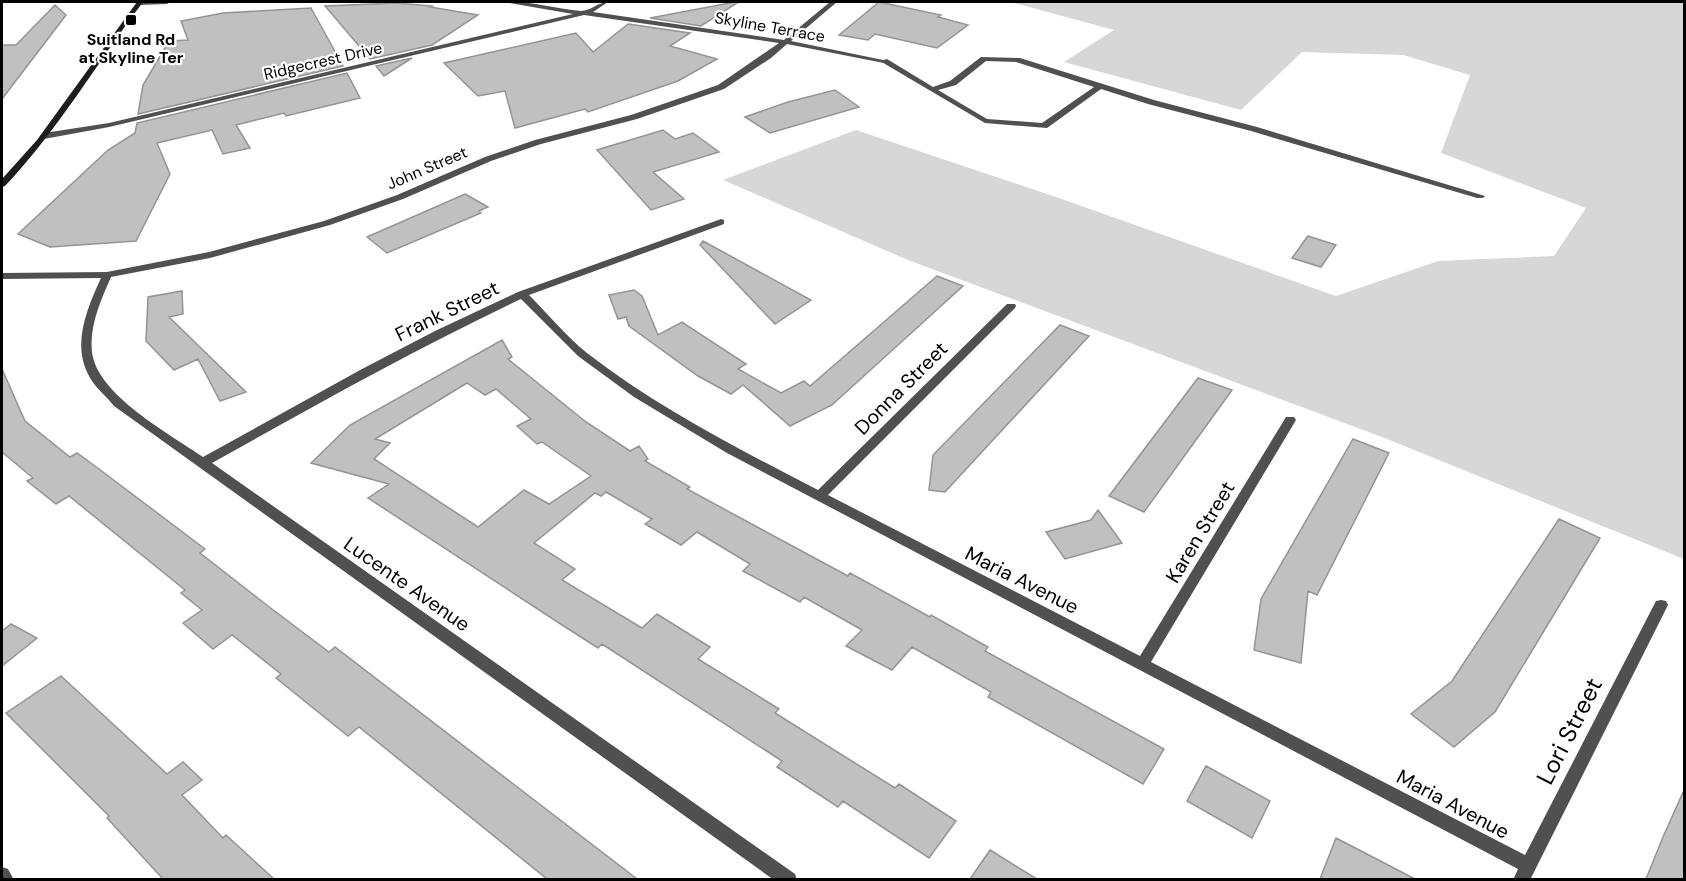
<svg xmlns="http://www.w3.org/2000/svg" width="1686" height="881" font-family="'DM Sans',sans-serif">
	<style>
		.green { fill: #d7d7d7 }
		.building { fill: #c0c0c0; stroke: #949494; stroke-width: 1.5; fill-rule: evenodd }
		.lines { fill: none; stroke-linecap: round; stroke-linejoin: round }
		.service { fill: #505050; fill-rule: evenodd }
		.minor { fill: #505050; fill-rule: evenodd }
		.secondary { fill: #1d1d1d; fill-rule: evenodd }
		.poi-dot { fill: #000; stroke: #fff; stroke-width: 2 }
		.labels { text-anchor: middle; dominant-baseline: central; stroke-width: 4.5; stroke-linejoin: round; paint-order: stroke }
		.far-street-label { font-size: 16px; fill: #000; stroke: #fff }
		.far-poi-label { font-size: 16px; font-weight: bold; fill: #000; stroke: #fff }
		.street-label { font-size: 20px; fill: #000; stroke: #fff }
		.near-street-label { font-size: 24px; fill: #000; stroke: #fff }
	</style>
	<rect width="100%" height="100%" fill="#fff"/>
	<path class="green" d="M 1010,2 L 1684,2 L 1684,559 L 1382,437 L 908,260 L 723,180 L 856,130 L 1056,197 L 1336,296 L 1438,261 L 1554,256 L 1586,208 L 1441,153 L 1470,75 L 1403,55 L 1302,52 L 1241,110 L 1064,62 L 1114,30 Z"/>
	<path class="building" d="M 735,2 L 737,3 L 701,26 L 650,18 Z
		M 879,2 L 941,15 L 938,17 L 968,25 L 937,48 L 875,34 L 868,40 L 839,35 Z
		M 396,3 L 432,6 L 430,7 L 478,15 L 432,45 L 370,59 L 325,6 Z
		M 55,5 L 66,15 L 2,99 L 2,45 L 16,45 Z
		M 311,8 L 343,66 L 138,114 L 143,85 L 169,41 L 188,40 L 181,21 L 223,13 Z
		M 628,24 L 690,33 L 670,46 L 717,59 L 678,81 L 588,112 L 585,109 L 515,128 L 505,91 L 478,96 L 444,63 L 576,33 L 593,52 Z
		M 412,58 L 384,76 L 376,66 Z
		M 347,73 L 360,98 L 286,116 L 284,113 L 236,125 L 250,148 L 223,154 L 212,130 L 157,143 L 170,174 L 136,241 L 50,247 L 18,234 L 108,150 L 135,133 L 137,123 Z
		M 835,90 L 859,107 L 770,133 L 745,117 L 788,102 Z
		M 663,130 L 675,139 L 693,133 L 719,152 L 653,172 L 684,199 L 651,210 L 597,150 Z
		M 465,194 L 488,207 L 479,211 L 481,213 L 387,253 L 367,237 Z
		M 1308,236 L 1336,245 L 1321,267 L 1292,258 Z
		M 703,241 L 811,300 L 775,324 L 700,245 Z
		M 937,276 L 963,286 L 832,405 L 790,426 L 743,385 L 731,394 L 698,376 L 629,326 L 626,317 L 618,319 L 609,295 L 634,290 L 642,296 L 658,335 L 682,322 L 746,364 L 738,369 L 781,393 L 804,381 L 810,386 Z
		M 182,291 L 183,314 L 169,317 L 246,392 L 220,401 L 198,359 L 174,370 L 146,341 L 148,297 Z
		M 1060,325 L 1089,336 L 945,492 L 929,490 L 933,455 Z
		M 502,340 L 512,357 L 508,359 L 586,422 L 630,451 L 639,446 L 648,459 L 645,461 L 690,487 L 687,489 L 848,576 L 850,573 L 930,617 L 931,615 L 988,647 L 985,651 L 1164,749 L 1143,784 L 988,697 L 991,692 L 912,647 L 892,670 L 846,646 L 862,630 L 804,597 L 800,602 L 743,571 L 750,564 L 697,532 L 681,545 L 645,524 L 652,519 L 606,492 L 601,496 L 595,493 L 534,543 L 575,569 L 562,580 L 642,628 L 657,614 L 710,647 L 698,659 L 779,709 L 775,713 L 895,788 L 899,784 L 956,821 L 929,858 L 843,801 L 838,807 L 777,767 L 782,761 L 602,644 L 598,648 L 559,623 L 368,498 L 389,484 L 311,463 L 350,425 ZM 467,383 L 485,395 L 496,389 L 531,419 L 517,426 L 537,444 L 542,442 L 591,476 L 549,504 L 524,490 L 478,527 L 374,459 L 390,443 L 375,439 Z
		M 2,369 L 25,421 L 70,457 L 77,453 L 95,466 L 205,549 L 200,553 L 268,606 L 329,652 L 335,647 L 637,879 L 547,879 L 359,727 L 348,736 L 276,678 L 281,674 L 232,635 L 213,649 L 183,623 L 202,610 L 181,593 L 185,590 L 69,496 L 56,504 L 27,481 L 33,478 L 2,452 Z
		M 1198,378 L 1232,390 L 1144,512 L 1109,496 Z
		M 1353,439 L 1389,453 L 1317,595 L 1308,591 L 1301,663 L 1254,650 L 1261,599 Z
		M 1098,510 L 1122,543 L 1065,559 L 1046,532 L 1091,520 Z
		M 1559,519 L 1600,538 L 1495,712 L 1454,747 L 1411,714 L 1452,681 Z
		M 11,624 L 37,638 L 2,666 L 2,631 Z
		M 61,676 L 167,774 L 183,762 L 202,780 L 182,795 L 223,838 L 226,835 L 274,879 L 163,879 L 107,818 L 109,816 L 6,713 Z
		M 1206,766 L 1270,801 L 1252,838 L 1187,801 Z
		M 1684,790 L 1684,879 L 1646,879 L 1663,837 Z
		M 1336,838 L 1415,879 L 1320,879 Z
		M 990,850 L 1037,879 L 970,879 Z"/>
	<g class="lines">
		<path class="service" d="M 981,57 L 1020,58 L 1154,100 L 1257,127 L 1485,196 L 1483,198 L 1477,198 L 1251,131 L 1148,104 L 1101,89 L 1047,128 L 985,123 L 880,61 L 887,59 L 933,87 L 950,81 ZM 986,61 L 1016,62 L 1094,87 L 1042,123 L 987,119 L 938,90 L 956,85 Z"/>
		<path class="minor" d="M 137,2 L 170,2 L 167,4 L 139,5 L 136,3 Z
			M 504,2 C 529,0 555,9 581,11 C 591,11 598,2 608,2 L 593,12 L 784,40 L 830,2 L 837,2 L 791,41 L 888,61 L 884,63 L 787,44 L 771,58 L 724,89 L 637,119 L 541,144 L 491,161 L 403,199 L 330,225 L 210,258 L 111,277 C 101,300 89,326 92,352 C 97,395 170,434 203,457 L 362,369 L 435,331 L 518,292 L 721,219 L 724,220 L 724,224 L 529,295 C 548,314 566,336 587,353 C 658,408 739,449 818,490 L 1007,304 L 1015,304 L 1016,306 L 1015,308 L 828,495 L 1140,656 L 1286,417 L 1294,417 L 1296,420 L 1151,662 L 1525,855 L 1656,601 L 1661,600 L 1666,601 L 1668,605 L 1530,880 L 1513,880 L 1518,869 L 727,453 L 634,397 L 578,356 L 521,299 C 415,349 314,406 212,463 L 795,874 L 797,880 L 774,880 L 114,406 C 107,397 98,390 92,381 C 70,348 86,311 101,278 L 2,279 L 2,273 L 107,272 L 209,252 L 324,221 L 397,195 L 485,157 L 535,140 L 631,115 L 718,85 L 779,43 L 584,15 L 109,127 L 44,139 L 40,136 L 44,133 L 109,123 L 573,14 Z
			M 2,867 L 8,869 L 14,880 L 2,880 Z"/>
		<path class="secondary" d="M 137,2 L 143,2 C 97,63 58,130 5,186 L 2,187 L 2,179 L 37,140 Z"/>
	</g>
	<rect class="poi-dot" x="125" y="14" width="12" height="12" rx="3"/>
	<g class="labels">
		<g class="far-street-label">
			<text transform="translate(770 27) rotate(10)">Skyline Terrace</text>
			<text transform="translate(323 61) rotate(-13)">Ridgecrest Drive</text>
			<text transform="translate(427 168) rotate(-23)">John Street</text>
		</g>
		<g class="far-poi-label">
			<text x="131" y="39">Suitland Rd<tspan x="131" dy="18">at Skyline Ter</tspan></text>
		</g>
		<g class="street-label">
			<text transform="translate(447 311) rotate(-26)">Frank Street</text>
			<text transform="translate(901 388) rotate(-45)">Donna Street</text>
			<text transform="translate(1200 532) rotate(-59)">Karen Street</text>
			<text transform="translate(1022 580) rotate(27)">Maria Avenue</text>
			<text transform="translate(407 584) rotate(35)">Lucente Avenue</text>
			<text transform="translate(1453 804) rotate(28)">Maria Avenue</text>
		</g>
		<g class="near-street-label">
			<text transform="translate(1569 731) rotate(-63)">Lori Street</text>
		</g>
	</g>
	<rect width="1686" height="881" fill="none" stroke="#000000" stroke-width="6"/>
</svg>
